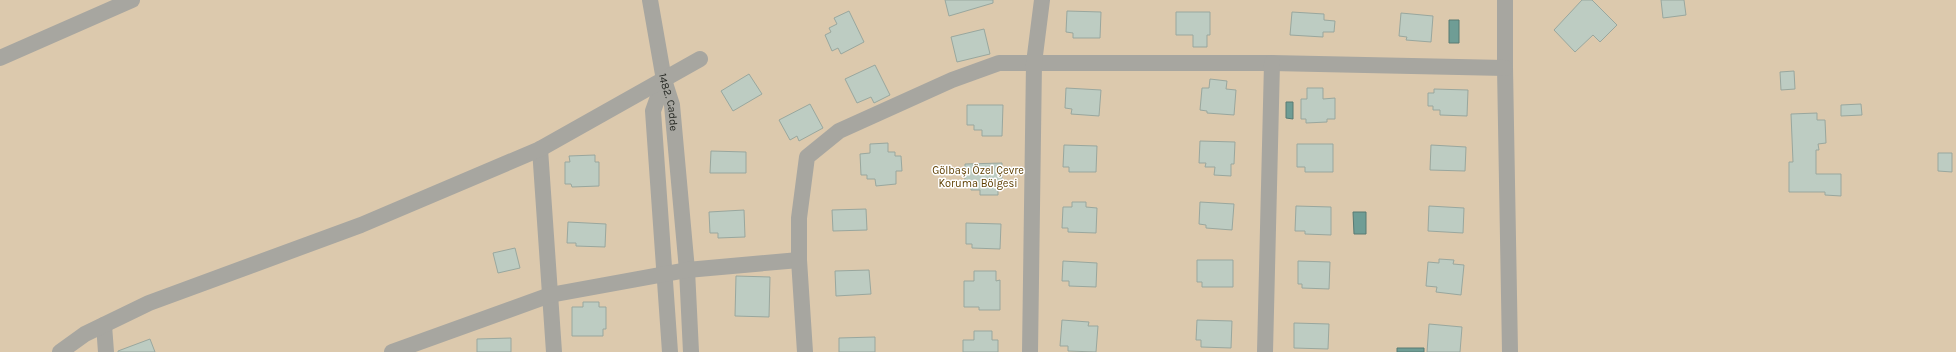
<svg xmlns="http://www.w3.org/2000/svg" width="1956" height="352" font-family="Karla,sans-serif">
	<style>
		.green { fill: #dcc9ad }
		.water { fill: #6f9d95; stroke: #597a73 }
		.building { fill: #bdccc2; stroke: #99a79e }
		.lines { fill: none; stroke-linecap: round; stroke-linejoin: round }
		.minor { stroke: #a7a6a0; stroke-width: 16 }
		.labels { text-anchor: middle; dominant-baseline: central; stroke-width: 3; stroke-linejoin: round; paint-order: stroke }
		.street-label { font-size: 11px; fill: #262924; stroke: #fff }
		.park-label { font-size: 11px; fill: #5e3f02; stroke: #fff }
	</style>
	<rect width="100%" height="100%" fill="#dbe3d4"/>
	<path class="green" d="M 0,0 L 1956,0 L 1956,352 L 0,352 Z"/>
	<path class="water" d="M 1449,20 L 1459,20 L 1459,43 L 1449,43 Z
		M 1286,102 L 1293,102 L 1293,119 L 1286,118 Z
		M 1353,212 L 1366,212 L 1366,234 L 1354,234 Z
		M 1397,348 L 1424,348 L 1424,352 L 1397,352 Z"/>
	<path class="building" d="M 945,0 L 993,0 L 993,3 L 949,16 Z
		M 1582,0 L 1592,0 L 1617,25 L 1600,42 L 1593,35 L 1575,52 L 1554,30 Z
		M 1661,0 L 1684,0 L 1686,15 L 1663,18 Z
		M 849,11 L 864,42 L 841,54 L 838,48 L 832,51 L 825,35 L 831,32 L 829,28 L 837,24 L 834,18 Z
		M 1067,11 L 1101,12 L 1100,38 L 1073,38 L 1073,33 L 1066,32 Z
		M 1176,12 L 1210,12 L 1210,35 L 1207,35 L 1207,47 L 1193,47 L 1193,35 L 1176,35 Z
		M 1292,12 L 1324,14 L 1324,20 L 1335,21 L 1334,32 L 1323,32 L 1323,37 L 1290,35 Z
		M 1401,13 L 1433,16 L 1431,42 L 1406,40 L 1407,37 L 1399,36 Z
		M 984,29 L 990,54 L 957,62 L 951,37 Z
		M 875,65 L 890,95 L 874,103 L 871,97 L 857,103 L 845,79 Z
		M 1794,71 L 1795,89 L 1781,90 L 1780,72 Z
		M 749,74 L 762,94 L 733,111 L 721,91 Z
		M 1210,79 L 1227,81 L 1226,89 L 1236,90 L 1234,115 L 1207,113 L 1207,111 L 1200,110 L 1202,88 L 1209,88 Z
		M 1066,88 L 1101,90 L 1099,116 L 1071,114 L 1072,109 L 1065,108 Z
		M 1307,88 L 1323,88 L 1323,99 L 1335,98 L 1335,119 L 1327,119 L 1327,122 L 1306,123 L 1306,119 L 1301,119 L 1301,99 L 1307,99 Z
		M 1434,89 L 1468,90 L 1467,116 L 1440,115 L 1440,110 L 1433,110 L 1433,106 L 1428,106 L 1428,93 L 1434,93 Z
		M 810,104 L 823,128 L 799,141 L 797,136 L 790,140 L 779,120 Z
		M 1861,104 L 1862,115 L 1841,116 L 1841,105 Z
		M 967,105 L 1003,105 L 1002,136 L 982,136 L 982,130 L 974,130 L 974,125 L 967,125 Z
		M 1817,113 L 1817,120 L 1825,120 L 1826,143 L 1818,144 L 1819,150 L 1816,150 L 1816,174 L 1841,174 L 1841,196 L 1825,195 L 1825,192 L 1789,192 L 1789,162 L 1793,162 L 1791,114 Z
		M 1200,141 L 1235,142 L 1234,164 L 1231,164 L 1231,176 L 1214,175 L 1215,167 L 1205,167 L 1206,163 L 1199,163 Z
		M 888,143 L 888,152 L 895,152 L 895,156 L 901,156 L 902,171 L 896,171 L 896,184 L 876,186 L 875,179 L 867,179 L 867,175 L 861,175 L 860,154 L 870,153 L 870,144 Z
		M 1297,144 L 1333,144 L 1333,172 L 1305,172 L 1305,167 L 1297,167 Z
		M 1064,145 L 1097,146 L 1096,172 L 1069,172 L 1069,167 L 1063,167 Z
		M 1431,145 L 1466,147 L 1465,171 L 1430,170 Z
		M 711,151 L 746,152 L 746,173 L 710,173 Z
		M 1938,153 L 1952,153 L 1952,172 L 1938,171 Z
		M 595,155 L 595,162 L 599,162 L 599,186 L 572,187 L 571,184 L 565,184 L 565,162 L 570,162 L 569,156 Z
		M 1002,163 L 1002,190 L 998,190 L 998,195 L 980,195 L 980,190 L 971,190 L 971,186 L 965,186 L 965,164 Z
		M 1072,202 L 1086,202 L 1086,207 L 1097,208 L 1096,233 L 1068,232 L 1068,228 L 1062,228 L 1063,207 L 1072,207 Z
		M 1200,202 L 1234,204 L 1232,230 L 1206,228 L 1206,225 L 1199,224 Z
		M 1296,206 L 1331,207 L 1331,235 L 1305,234 L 1305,231 L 1295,231 Z
		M 1429,206 L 1464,208 L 1463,233 L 1428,231 Z
		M 866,209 L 867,230 L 833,231 L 832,210 Z
		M 744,210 L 745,237 L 718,238 L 718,233 L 710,233 L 709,212 Z
		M 568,222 L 606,224 L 605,247 L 576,246 L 576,243 L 567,243 Z
		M 966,223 L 1001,224 L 1000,249 L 972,248 L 972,244 L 966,244 Z
		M 515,248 L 520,268 L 498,273 L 493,253 Z
		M 1439,259 L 1454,260 L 1453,264 L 1464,265 L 1461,295 L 1436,292 L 1437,287 L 1426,286 L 1428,262 L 1439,263 Z
		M 1197,260 L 1233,260 L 1233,287 L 1202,287 L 1202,282 L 1197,282 Z
		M 1063,261 L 1097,263 L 1096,287 L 1069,286 L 1069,281 L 1062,281 Z
		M 1298,261 L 1330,262 L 1329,289 L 1302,288 L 1302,284 L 1298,284 Z
		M 869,270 L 871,294 L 836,296 L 835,271 Z
		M 974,271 L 996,271 L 996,281 L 1000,280 L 1000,310 L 979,310 L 979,307 L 964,307 L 964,281 L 974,281 Z
		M 736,276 L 770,277 L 769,317 L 735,316 Z
		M 583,302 L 599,302 L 599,307 L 606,307 L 606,329 L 603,329 L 603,336 L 572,336 L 572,307 L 583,307 Z
		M 1062,320 L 1089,322 L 1088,326 L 1098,326 L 1096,352 L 1068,351 L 1068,346 L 1060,346 Z
		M 1197,320 L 1232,321 L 1231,348 L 1201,347 L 1201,340 L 1196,340 Z
		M 1294,323 L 1329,324 L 1328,349 L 1294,348 Z
		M 1429,324 L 1462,327 L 1460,352 L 1427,352 Z
		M 974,331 L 992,331 L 992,340 L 998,340 L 998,352 L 963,352 L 963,340 L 974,340 Z
		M 875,337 L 875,352 L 839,352 L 839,338 Z
		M 511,338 L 511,352 L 477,352 L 477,339 Z
		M 150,339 L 155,352 L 118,352 L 118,351 Z"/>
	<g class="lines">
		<g class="minor">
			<path id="s1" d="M 650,0 L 664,80 L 672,105 L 687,270 L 691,352"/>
			<path d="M 1505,0 L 1505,68 L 1510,352"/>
			<path d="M 0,58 L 132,0"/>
			<path d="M 664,80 L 653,111 L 670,352"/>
			<path d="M 540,149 L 554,352"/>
			<path d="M 104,325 L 106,352"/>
			<path d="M 60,352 L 85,334 L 149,303 L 361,225 L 540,149 L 700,59"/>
			<path d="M 392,352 L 550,295 L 687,270 L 799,260"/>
			<path d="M 805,352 L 799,260 L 799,218 L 807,157 L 839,131 L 952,80 L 999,63 L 1272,63 L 1505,68"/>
			<path d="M 1030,352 L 1034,63 L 1042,0"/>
			<path d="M 1265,352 L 1272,63"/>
		</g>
	</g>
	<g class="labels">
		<g class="street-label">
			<text stroke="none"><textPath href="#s1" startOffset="104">1482. Cadde</textPath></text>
		</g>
		<g class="park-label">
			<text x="978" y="170">Gölbaşı Özel Çevre<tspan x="978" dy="13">Koruma Bölgesi</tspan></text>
		</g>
	</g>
</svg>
